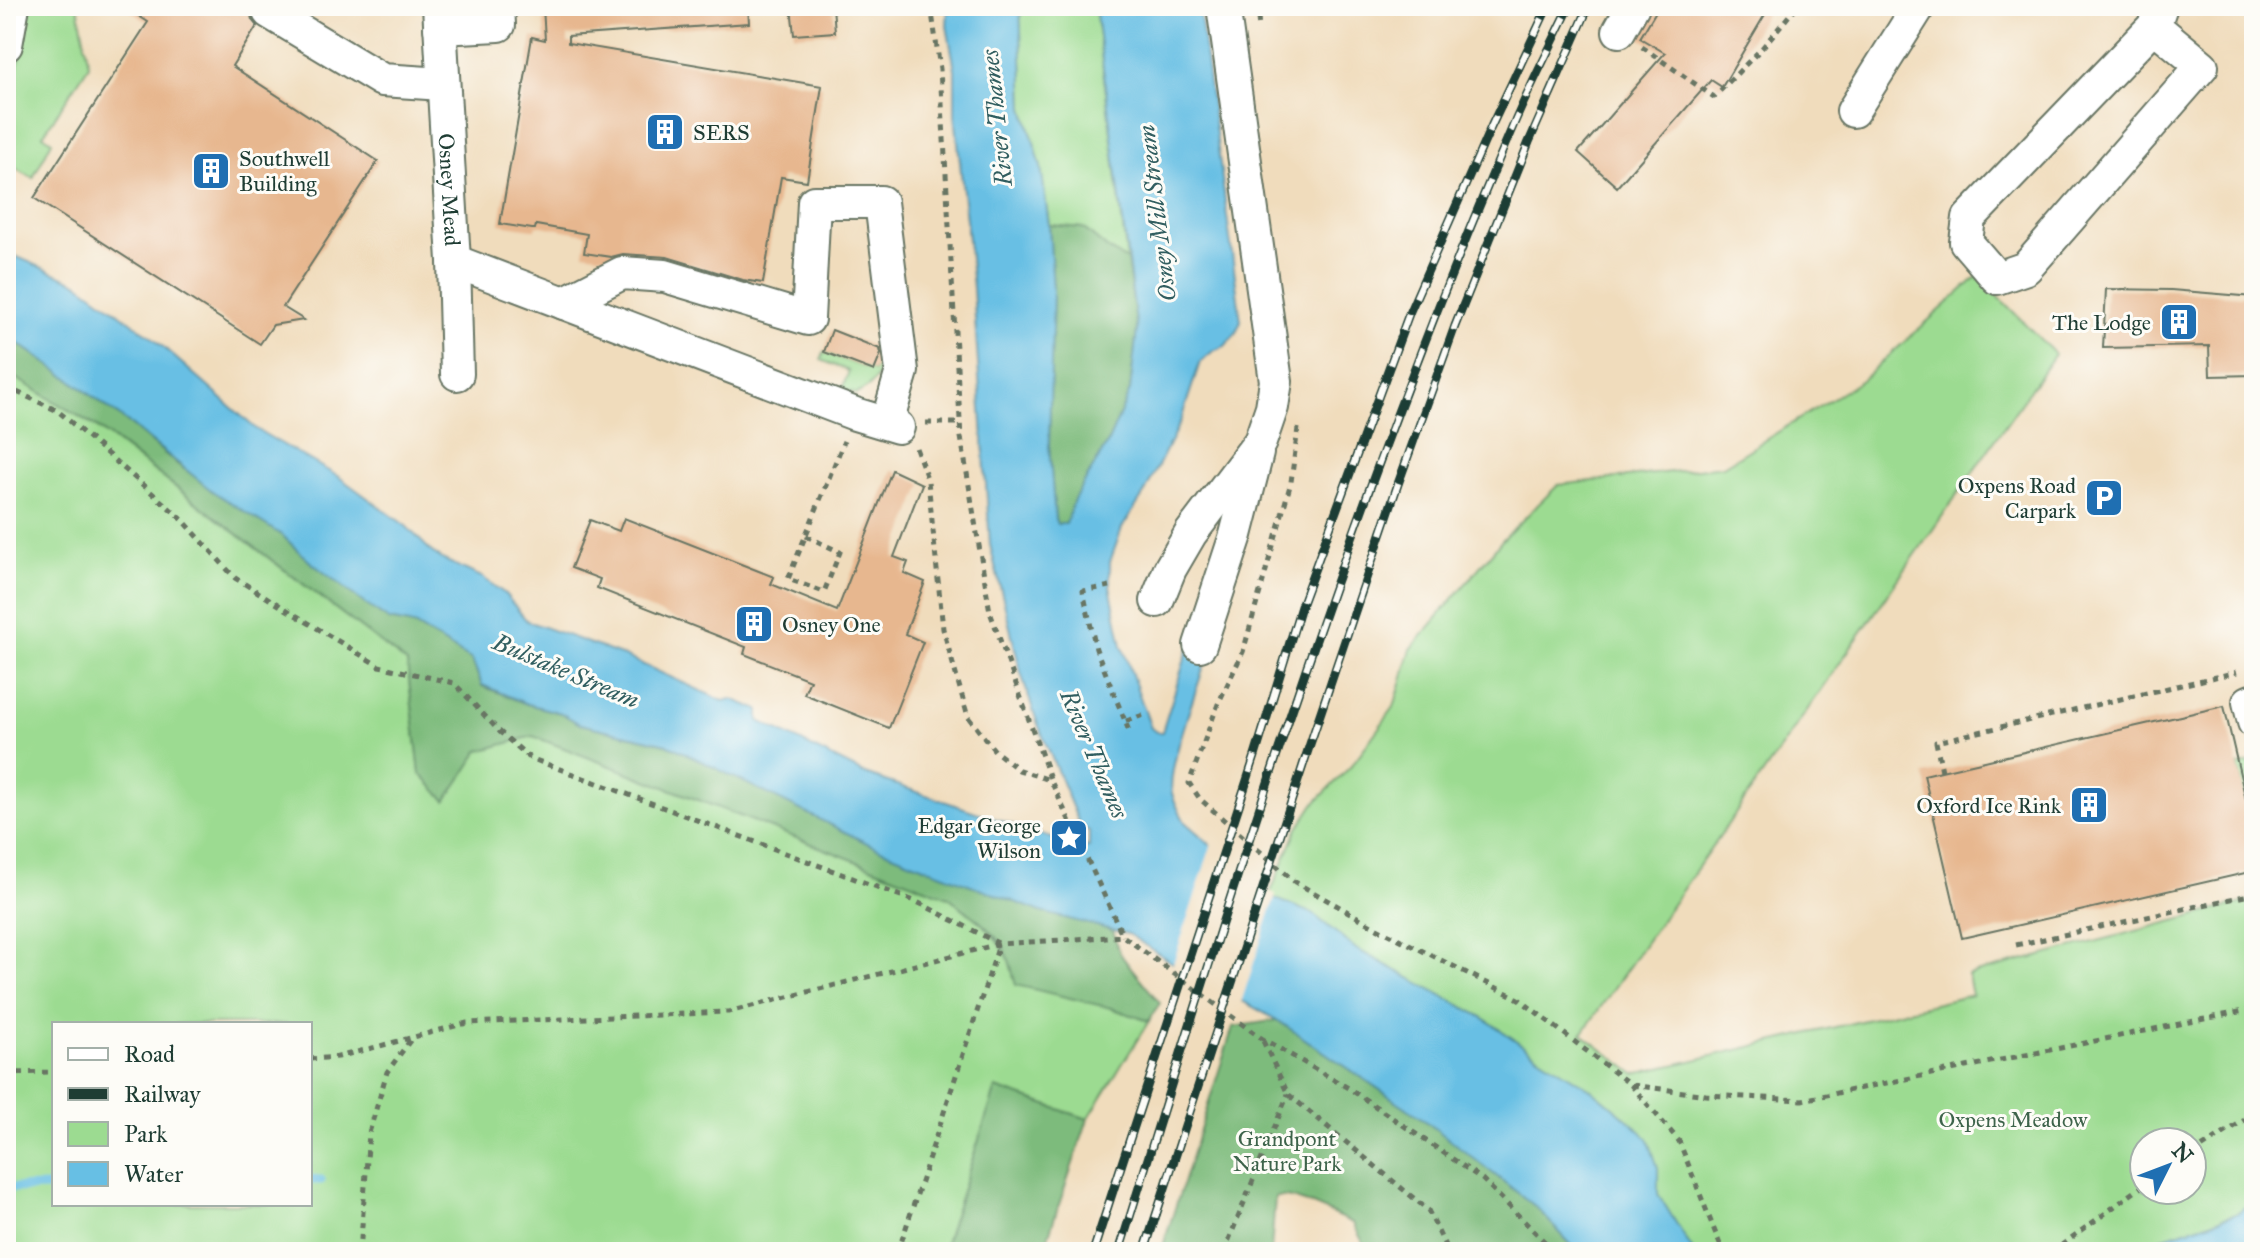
<svg xmlns="http://www.w3.org/2000/svg" width="2260" height="1258" font-family="'IM FELL Great Primer',serif">
	<style>
		.green { fill: #9cdb91; stroke: #5e8c62; stroke-width: 2; fill-rule: evenodd }
		.forest { fill: #7dbb7b; stroke: #4e7c58; stroke-width: 2 }
		.water { fill: #67bfe4; stroke: #437e8c; stroke-width: 2 }
		.pier { fill: #f0dcbc }
		.lines { fill: none; stroke-linecap: round; stroke-linejoin: round }
		.stream { stroke: #67bfe4; stroke-width: 9 }
		.building { fill: #e7b78f }
		.minor-casing { stroke: #687564; stroke-width: 36 }
		.path { stroke: #687564; stroke-width: 5; stroke-dasharray: 6 6; stroke-linecap: butt }
		.minor { stroke: #fff; stroke-width: 32 }
		.rail-casing { stroke: #1f3d34; stroke-width: 9 }
		.rail { stroke: #fdfcf7; stroke-width: 6; stroke-dasharray: 18; stroke-linecap: butt }
		.labels { text-anchor: middle; dominant-baseline: central; stroke-width: 6; stroke-linejoin: round; paint-order: stroke }
		.poi-label { font-size: 22px; fill: #1f3d34; stroke: #fdfcf7; text-anchor: end }
		.street-label { font-size: 22px; fill: #1f3d34; stroke: #fdfcf7 }
		.park-label { font-size: 22px; fill: #3e644b; stroke: #fdfcf7 }
		.water-label { font-size: 24px; font-style: italic; fill: #315e60; stroke: #fdfcf7 }
	</style>
	<rect width="100%" height="100%" fill="#fdfcf7"/>
	<filter id="ink" filterUnits="userSpaceOnUse"><feTurbulence type="fractalNoise" baseFrequency=".0125" numOctaves="2"/><feDisplacementMap in="SourceGraphic" scale="16" xChannelSelector="R" yChannelSelector="G"/><feConvolveMatrix kernelMatrix="1 2 1 2 8 2 1 2 1" color-interpolation-filters="sRGB"/></filter>
	<filter id="wash" filterUnits="userSpaceOnUse"><feTurbulence type="fractalNoise" baseFrequency=".006" numOctaves="4" result="noise"/><feDisplacementMap in="SourceGraphic" scale="32" xChannelSelector="R" yChannelSelector="G"/><feGaussianBlur stdDeviation="1.8" result="paint"/><feColorMatrix in="noise" values="0 0 0 0 0 0 0 0 0 0 0 0 0 0 0 0 0 1.4 0 .05"/><feComposite in="paint" operator="in"/></filter>
	<g filter="url(#wash)">
		<rect width="100%" height="100%" fill="#f0dcbc"/>
		<path class="green" d="M 31,6 L 78,6 L 89,65 L 43,135 L 52,141 L 33,178 L 6,163 L 6,117 Z
			M 1020,6 L 1095,6 L 1127,260 L 1109,250 L 1083,228 L 1049,225 L 1041,167 L 1024,108 Z
			M 1978,276 L 2055,354 L 1582,1034 L 1635,1074 L 1972,995 L 1968,975 L 2254,900 L 2254,1200 L 2236,1214 L 2118,1252 L 1693,1252 L 1658,1194 L 1658,1168 L 1626,1118 L 1592,1090 L 1541,1058 L 1482,1017 L 1356,949 L 1313,914 L 1269,896 L 1297,830 L 1314,804 L 1351,766 L 1394,707 L 1411,649 L 1503,539 L 1558,485 L 1723,466 L 1862,380 ZM 2144,1142 L 2192,1142 L 2192,1190 L 2144,1190 Z
			M 824,352 L 874,371 L 876,366 L 880,368 C 877,382 868,388 856,394 L 842,389 L 849,371 L 821,360 Z
			M 6,372 L 96,427 L 407,663 L 420,773 L 446,800 L 479,751 L 533,736 L 949,897 L 988,929 L 1006,954 L 1111,1008 L 1149,1021 L 1088,1119 L 996,1088 L 942,1252 L 6,1252 ZM 54,1024 L 310,1024 L 310,1204 L 54,1204 Z
			M 2254,761 L 2254,834 L 2238,766 Z"/>
		<path class="forest" d="M 1049,225 L 1083,228 L 1109,250 L 1127,260 L 1137,330 L 1130,391 L 1107,444 L 1074,500 L 1067,524 L 1057,524 L 1055,519 L 1049,445 L 1053,290 Z
			M 6,335 L 71,380 L 131,425 L 177,464 L 283,536 L 308,560 L 389,620 L 414,625 L 472,660 L 482,686 L 527,704 L 561,713 L 580,724 L 667,744 L 924,867 L 1113,931 L 1120,954 L 1160,1003 L 1149,1021 L 1111,1008 L 1016,985 C 1013,976 1011,964 1007,955 C 996,930 969,914 949,897 L 533,736 L 479,751 L 446,801 L 420,773 L 407,663 L 97,427 L 6,372 Z
			M 1277,1020 L 1423,1119 L 1484,1165 L 1536,1207 L 1578,1252 L 1368,1252 L 1353,1223 C 1333,1215 1297,1194 1275,1197 L 1271,1252 L 1161,1252 L 1233,1027 Z
			M 996,1088 L 1088,1119 L 1043,1252 L 942,1252 Z"/>
		<path class="water" d="M 948,6 L 1020,6 L 1024,108 L 1041,167 L 1049,225 L 1053,290 L 1049,445 L 1055,519 L 1057,524 L 1066,524 L 1074,500 L 1107,444 L 1130,391 L 1137,330 L 1095,6 L 1199,6 L 1241,321 L 1236,333 L 1225,346 L 1213,351 L 1200,362 L 1181,420 L 1144,494 L 1122,528 L 1110,562 L 1110,586 L 1122,646 L 1151,728 L 1156,732 L 1162,732 L 1190,643 L 1210,649 C 1201,678 1166,768 1172,793 C 1175,804 1180,813 1185,822 L 1269,896 L 1313,914 L 1356,949 L 1482,1017 L 1541,1058 L 1592,1090 L 1626,1118 L 1648,1138 L 1658,1168 L 1658,1194 L 1694,1252 L 1578,1252 L 1536,1207 L 1423,1119 L 1277,1020 L 1171,962 L 1128,934 L 1041,912 L 924,867 L 873,846 L 667,744 L 580,724 L 561,713 L 527,704 L 482,685 L 472,660 L 414,625 L 389,620 L 365,604 L 308,560 L 283,536 L 212,491 L 131,425 L 71,380 L 6,335 L 6,252 L 78,283 L 152,337 L 256,429 L 339,477 L 406,526 L 432,552 L 444,560 L 482,577 L 505,594 L 527,621 L 624,656 L 723,701 L 732,699 L 759,710 L 759,721 L 865,774 L 1069,844 L 1089,847 L 1089,831 L 1080,826 L 1037,722 L 1021,673 L 990,545 L 973,288 L 955,114 L 955,69 L 947,26 Z
			M 2254,1200 L 2254,1252 L 2118,1252 L 2236,1214 Z"/>
		<path class="pier" d="M 1213,840 L 1271,892 L 1276,894 L 1240,1006 L 1172,967 Z"/>
		<g class="lines">
			<path class="stream" d="M 310,1180 L 321,1180
				M 6,1188 L 54,1187"/>
		</g>
		<g id="blocks">
			<path class="building" d="M 123,6 L 245,6 L 250,10 L 252,20 L 257,26 L 232,66 L 378,161 L 283,307 L 304,320 L 273,325 L 260,344 L 34,198 L 148,22 Z
				M 543,6 L 748,6 L 749,23 L 568,36 L 568,43 L 822,86 L 807,181 L 781,177 L 763,283 L 743,280 L 667,257 L 623,254 L 611,257 L 584,253 L 587,234 L 536,225 L 535,229 L 532,229 L 500,224 L 532,37 L 545,40 Z
				M 791,6 L 833,6 L 835,32 L 794,35 Z
				M 1659,6 L 1770,6 L 1722,87 L 1711,80 L 1617,187 L 1578,152 L 1665,53 L 1640,38 Z
				M 2106,289 L 2171,290 L 2254,297 L 2254,375 L 2210,376 L 2209,346 L 2103,348 Z
				M 832,330 L 880,349 L 881,354 L 874,371 L 824,352 Z
				M 892,470 L 922,484 L 894,557 L 908,562 L 904,573 L 925,582 L 905,634 L 923,642 L 889,728 L 804,694 L 810,680 L 744,654 L 746,647 L 597,588 L 600,579 L 571,568 L 590,520 L 619,531 L 624,518 L 774,577 L 771,584 L 837,611 Z
				M 2224,706 L 2254,834 L 2254,871 L 1962,938 L 1924,775 Z"/>
		</g>
	</g>
	<g filter="url(#ink)">
		<use href="#blocks" fill-opacity="0" stroke="#687564" stroke-width="2"/>
		<g class="lines">
			<defs>
				<g id="minor">
					<path id="s1" d="M 439,6 L 454,261 L 457,374"/>
					<path d="M 269,12 L 382,80 L 443,84"/>
					<path d="M 2154,26 L 2202,66 L 2026,268 L 1997,278 L 1966,242 L 1969,218 L 2154,26 L 2161,6"/>
					<path d="M 440,28 L 499,25 L 498,6"/>
					<path d="M 1619,31 L 1633,6"/>
					<path d="M 6,45 L 13,6"/>
					<path d="M 1853,111 L 1919,6"/>
					<path d="M 454,261 L 855,414 L 898,427"/>
					<path d="M 564,303 L 622,273 L 665,276 L 808,319 L 814,202 L 881,202 L 902,371 L 887,423"/>
					<path d="M 1157,601 L 1170,569 L 1191,533 L 1260,442 L 1272,407 L 1276,381 L 1223,6"/>
					<path d="M 1200,645 L 1236,535 L 1257,453"/>
					<path d="M 2254,700 L 2249,702 L 2254,722"/>
				</g>
			</defs>
			<use href="#minor" class="minor-casing"/>
			<path class="path" d="M 931,6 L 940,69 L 961,437 L 990,612 L 1051,781 L 1123,936
				M 1257,6 L 1259,29
				M 1642,47 L 1714,97 L 1762,48 L 1797,6
				M 6,387 L 58,411 L 183,520 L 235,578 L 379,666 L 454,683 L 500,732 L 530,758 L 917,902 L 998,943
				M 926,423 L 961,423
				M 1298,428 L 1291,482 L 1243,652 L 1218,704 L 1189,783 L 1200,799 L 1295,882 L 1377,928 L 1519,999 L 1631,1085 L 1679,1141 L 1723,1252
				M 916,448 L 928,481 L 943,629 L 968,717 L 995,751 L 1019,770 L 1050,780
				M 806,536 L 840,552 L 824,592 L 788,579 L 844,441
				M 1110,586 L 1083,591 L 1096,649 L 1129,731
				M 1126,721 L 1146,714
				M 1942,771 L 1936,742 L 2237,672
				M 2016,945 L 2254,894
				M 1263,1041 L 1288,1094 L 1428,1210 L 1448,1252
				M 310,1059 L 338,1057 L 467,1023 L 728,1012 L 999,944 L 1123,936 L 1261,1038 L 1350,1089 L 1482,1179 L 1555,1252
				M 6,1073 L 54,1072
				M 1632,1085 L 1706,1095 L 1802,1100 L 2254,1009
				M 2192,1154 L 2254,1114
				M 360,1252 L 369,1133 L 387,1072 L 412,1038
				M 898,1252 L 999,945
				M 1224,1252 L 1288,1094
				M 2052,1252 L 2144,1185"/>
			<use href="#minor" class="minor"/>
			<defs>
				<path id="rail" d="M 1093,1252 L 1255,756 L 1302,603 L 1410,311 L 1491,127 L 1548,6
					M 1119,1252 C 1237,872 1355,492 1513,126 C 1530,86 1551,46 1570,6
					M 1144,1252 L 1310,744 L 1398,484 L 1455,326 L 1529,142 L 1589,6"/>
			</defs>
			<use href="#rail" class="rail-casing"/>
			<use href="#rail" class="rail"/>
		</g>
	</g>
	<defs>
		<symbol id="building-square" viewBox="-11 -11 22 22"><rect x="-9" y="-9" width="18" height="18" rx="4" fill="#1f6fb2" stroke="#fdfcf7"/><path d="M-4-6H4V6H1V3H-1V6H-4ZM-2.5-4.3h1.7v1.8h-1.7ZM.8-4.3h1.7v1.8H.8ZM-2.5-1h1.7V.8h-1.7ZM.8-1h1.7V.8H.8Z" fill="#fff"/></symbol>
		<symbol id="parking-square" viewBox="-11 -11 22 22"><rect x="-9" y="-9" width="18" height="18" rx="4" fill="#1f6fb2" stroke="#fdfcf7"/><path d="M-3.5-5.5H1a3.5 3.5 0 0 1 0 7H-1V5.5H-3.5ZM-1-3.4V-.6H.8a1.4 1.4 0 0 0 0-2.8Z" fill="#fff"/></symbol>
		<symbol id="sight-square" viewBox="-11 -11 22 22"><rect x="-9" y="-9" width="18" height="18" rx="4" fill="#1f6fb2" stroke="#fdfcf7"/><path d="M0-6L1.8-2.2L6-1.7L2.9 1.2L3.7 5.4L0 3.3L-3.7 5.4L-2.9 1.2L-6-1.7L-1.8-2.2Z" fill="#fff"/></symbol>
	</defs>
	<g fill-rule="evenodd">
		<use href="#building-square" x="643" y="110" width="44" height="44"/>
		<use href="#building-square" x="189" y="149" width="44" height="44"/>
		<use href="#building-square" x="2157" y="300" width="44" height="44"/>
		<use href="#parking-square" x="2082" y="476" width="44" height="44"/>
		<use href="#building-square" x="732" y="602" width="44" height="44"/>
		<use href="#building-square" x="2067" y="783" width="44" height="44"/>
		<use href="#sight-square" x="1047" y="816" width="44" height="44"/>
	</g>
	<g class="labels">
		<g class="poi-label">
			<text x="693" y="132" text-anchor="start">SERS</text>
			<text x="239" y="158" text-anchor="start">Southwell<tspan x="239" dy="25">Building</tspan></text>
			<text x="2151" y="322">The Lodge</text>
			<text x="2076" y="485">Oxpens Road<tspan x="2076" dy="25">Carpark</tspan></text>
			<text x="782" y="624" text-anchor="start">Osney One</text>
			<text x="2061" y="805">Oxford Ice Rink</text>
			<text x="1041" y="825">Edgar George<tspan x="1041" dy="25">Wilson</tspan></text>
		</g>
		<g class="street-label">
			<text stroke="none"><textPath href="#s1" startOffset="184">Osney Mead</textPath></text>
		</g>
		<g class="park-label">
			<text x="2013" y="1119">Oxpens Meadow</text>
			<text x="1287" y="1138">Grandpont<tspan x="1287" dy="25">Nature Park</tspan></text>
		</g>
		<g class="water-label">
			<text transform="translate(997 118) rotate(-96)">River Thames</text>
			<text transform="translate(1157 213) rotate(-97)">Osney Mill Stream</text>
			<text transform="translate(566 671) rotate(23)">Bulstake Stream</text>
			<text transform="translate(1094 754) rotate(67)">River Thames</text>
		</g>
	</g>
	<rect width="2260" height="1258" fill="none" stroke="#fdfcf7" stroke-width="32"/>
	<rect x="52" y="1022" width="260" height="184" fill="#fdfcf7" stroke="#a4b0a9" stroke-width="2"/>
	<rect x="68" y="1048" width="40" height="12" fill="#ffffff" stroke="#a4b0a9" stroke-width="2"/>
	<text x="124" y="1062" font-size="24" fill="#1f3d34">Road</text>
	<rect x="68" y="1088" width="40" height="12" fill="#1f3d34" stroke="#a4b0a9" stroke-width="2"/>
	<text x="124" y="1102" font-size="24" fill="#1f3d34">Railway</text>
	<rect x="68" y="1122" width="40" height="24" fill="#9cdb91" stroke="#a4b0a9" stroke-width="2"/>
	<text x="124" y="1142" font-size="24" fill="#1f3d34">Park</text>
	<rect x="68" y="1162" width="40" height="24" fill="#67bfe4" stroke="#a4b0a9" stroke-width="2"/>
	<text x="124" y="1182" font-size="24" fill="#1f3d34">Water</text>
	<g transform="translate(2168 1166) rotate(48)"><circle r="38" fill="#fdfcf7" stroke="#a4b0a9" stroke-width="2"/>
	<path d="M0-6L14 30L0 20L-14 30Z" fill="#1f6fb2"/>
	<text y="-12" font-size="22" font-weight="bold" text-anchor="middle" fill="#1f3d34">N</text>
	</g>
</svg>
